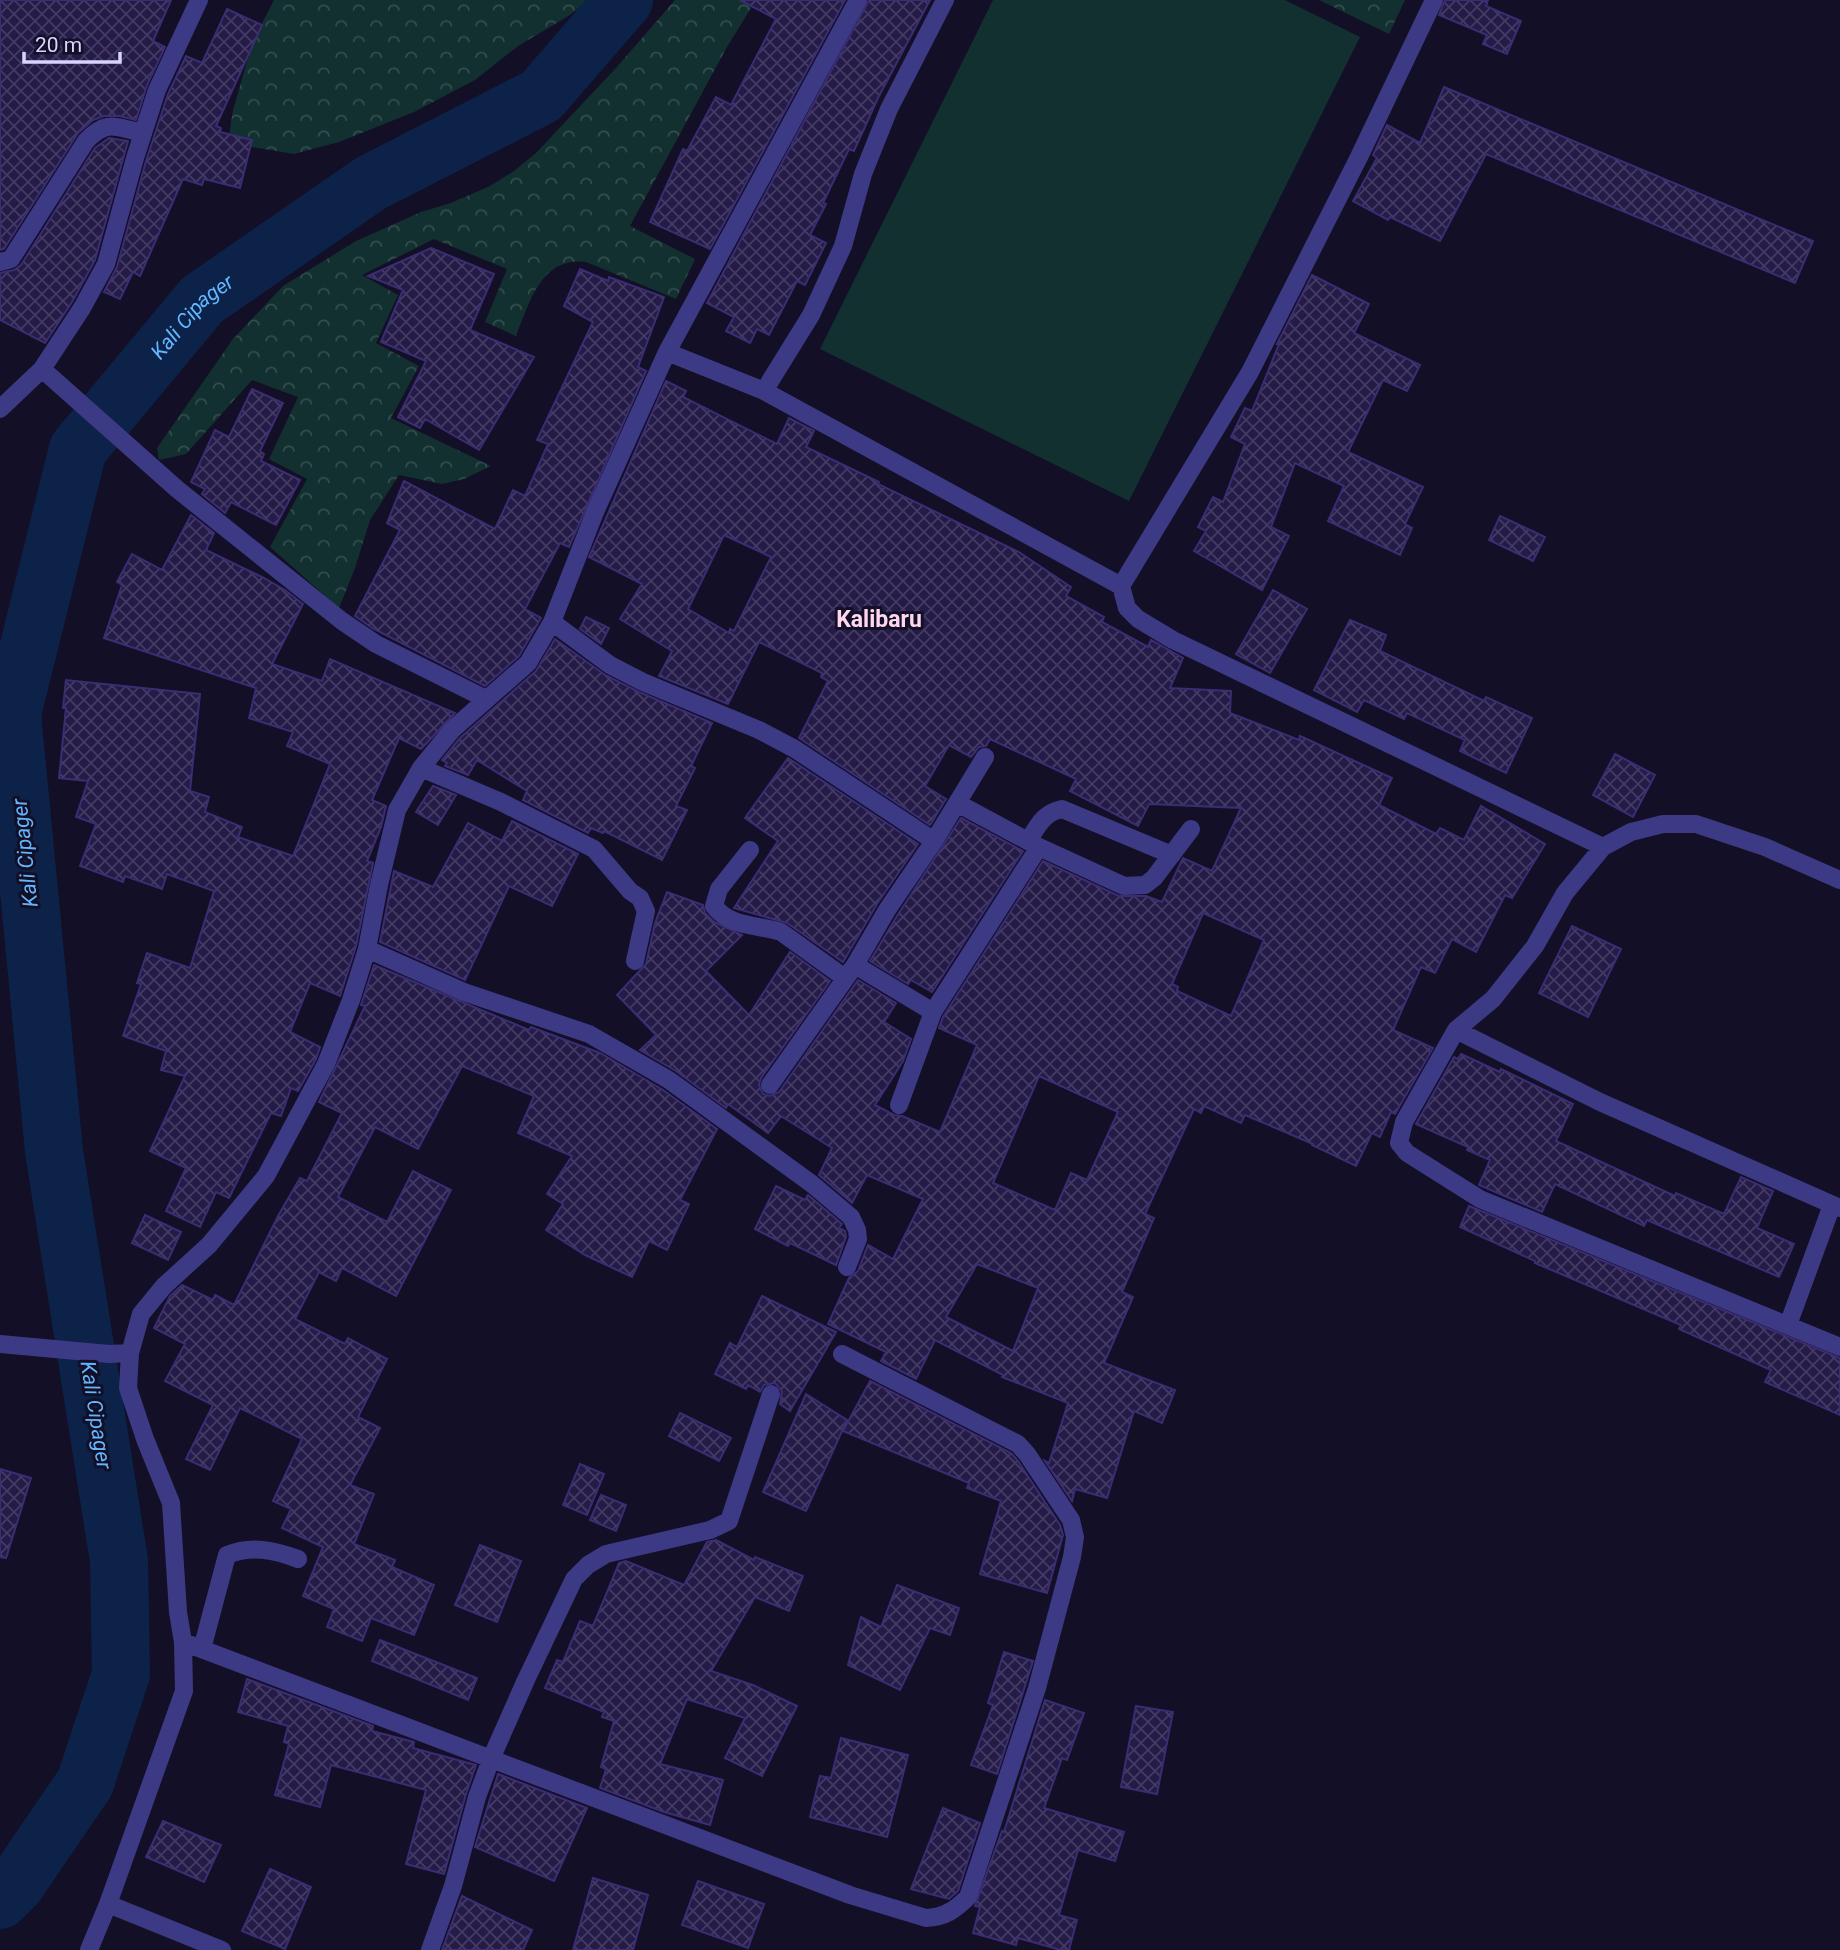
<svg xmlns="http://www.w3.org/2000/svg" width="1840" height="1950" font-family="Roboto,sans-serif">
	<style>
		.forest { fill: url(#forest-crowns) }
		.pitch { fill: #12302f }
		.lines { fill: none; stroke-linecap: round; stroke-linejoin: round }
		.river { stroke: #0c2248; stroke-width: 58 }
		.building { fill: url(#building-cross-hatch); stroke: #3b2d73; stroke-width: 2; fill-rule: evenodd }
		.minor { stroke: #3d3a85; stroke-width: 18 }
		.labels { text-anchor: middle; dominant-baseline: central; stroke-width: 6; stroke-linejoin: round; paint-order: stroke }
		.water-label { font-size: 21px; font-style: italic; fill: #62b6ff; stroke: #130f26 }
		.quarter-label { font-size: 23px; font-weight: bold; fill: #ffd6f0; stroke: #130f26 }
	</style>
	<defs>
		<pattern id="forest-crowns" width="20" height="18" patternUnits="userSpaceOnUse" patternTransform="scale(1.75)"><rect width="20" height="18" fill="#12302f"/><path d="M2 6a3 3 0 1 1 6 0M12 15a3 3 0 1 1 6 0" fill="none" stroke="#344d4e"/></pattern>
		<pattern id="building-cross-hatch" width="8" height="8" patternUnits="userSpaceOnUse" patternTransform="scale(1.75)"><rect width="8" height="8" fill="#241b47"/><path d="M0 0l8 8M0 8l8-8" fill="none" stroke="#433b63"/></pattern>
	</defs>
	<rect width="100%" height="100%" fill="#130f26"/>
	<path class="forest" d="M 274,0 L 588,0 L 570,15 L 518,46 L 475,80 L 414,112 L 339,142 L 294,154 L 228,143 L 233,110 L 253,41 Z
		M 675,0 L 756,0 L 727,47 L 630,226 L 695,259 L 676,299 L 586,262 C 540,257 530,303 516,336 L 485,322 L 507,269 L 434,239 L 362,275 L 398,295 L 376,343 L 419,366 L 391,418 L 491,466 L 464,479 L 442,484 L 399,475 L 370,520 L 355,568 L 339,608 L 270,547 L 307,479 L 269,459 L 298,397 L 252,380 L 186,454 L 159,460 L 157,448 L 233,339 L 283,286 L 356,241 L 421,212 L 451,203 L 490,186 L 514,171 L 536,153 L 616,68 Z
		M 1319,0 L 1405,0 L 1389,34 Z"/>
	<path class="pitch" d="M 993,0 L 1285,0 L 1360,37 L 1129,501 L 820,349 Z"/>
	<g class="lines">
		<path class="river" id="s1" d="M 0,1900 L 16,1884 L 85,1783 L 121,1674 L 119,1561 L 54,1151 L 12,714 L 78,449 L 202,300 L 371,183 L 541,96 L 624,0"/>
	</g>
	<path class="building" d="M 0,0 L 171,0 L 153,41 L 165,47 L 147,85 L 136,120 L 119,116 L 104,116 L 93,120 L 78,133 L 4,249 L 0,250 Z
		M 740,0 L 845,0 L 710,249 L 650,222 L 683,149 L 687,151 L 716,97 L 731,105 L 776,19 Z
		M 869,0 L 930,0 L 878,98 L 854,151 L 849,149 L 823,203 L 826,204 L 810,235 L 826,243 L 805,285 L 797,281 L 769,335 L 757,329 L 750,343 L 726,331 L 734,317 L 707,303 Z
		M 1445,0 L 1488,0 L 1486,6 L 1521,21 L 1507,54 L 1483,44 L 1487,35 L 1439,15 Z
		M 227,9 L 262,25 L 216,126 L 221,128 L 220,132 L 252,140 L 240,188 L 204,179 L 202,185 L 183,179 L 140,276 L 133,272 L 120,299 L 104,292 L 117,267 L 146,161 L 168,94 L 186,56 L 202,63 Z
		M 1444,87 L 1813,241 L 1795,283 L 1486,154 L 1440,241 L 1390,217 L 1388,220 L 1353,201 L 1377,158 L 1373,155 L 1387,125 L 1420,143 Z
		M 109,138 L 128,141 L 95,260 L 72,302 L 45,343 L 0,320 L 0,273 L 14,270 L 21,265 L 95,148 Z
		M 431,248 L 494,274 L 470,330 L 534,357 L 479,450 L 425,419 L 420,428 L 398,417 L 426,361 L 381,342 L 403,290 L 368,276 Z
		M 580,269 L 608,281 L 609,277 L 664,297 L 638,367 L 646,371 L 569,547 L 560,543 L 525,609 L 541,618 L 519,656 L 485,686 L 372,628 L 355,616 L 400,530 L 387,523 L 404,481 L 495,529 L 513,490 L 525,496 L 548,444 L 537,440 L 593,322 L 564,306 Z
		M 1312,275 L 1369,304 L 1354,333 L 1420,365 L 1407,391 L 1383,380 L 1348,452 L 1423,487 L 1405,524 L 1412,528 L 1400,555 L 1328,521 L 1344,486 L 1295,463 L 1271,527 L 1289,536 L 1262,590 L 1194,551 L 1206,531 L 1198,527 L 1213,497 L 1223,502 L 1245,444 L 1231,437 L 1245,408 L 1252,411 L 1279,344 L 1277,344 Z
		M 666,381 L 686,391 L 683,397 L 777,444 L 789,418 L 814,431 L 806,447 L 879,482 L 878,484 L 1019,552 L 1071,587 L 1066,596 L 1104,617 L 1102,622 L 1148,647 L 1151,640 L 1183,658 L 1170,688 L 1231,691 L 1230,713 L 1299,740 L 1300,736 L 1392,778 L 1379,805 L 1436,834 L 1440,828 L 1464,840 L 1481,806 L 1545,844 L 1512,898 L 1505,895 L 1476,952 L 1452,939 L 1435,973 L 1421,967 L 1393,1030 L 1433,1048 L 1395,1114 L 1391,1112 L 1380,1137 L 1372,1133 L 1356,1166 L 1312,1145 L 1313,1144 L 1245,1115 L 1241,1123 L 1204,1106 L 1201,1113 L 1194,1109 L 1145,1214 L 1154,1218 L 1122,1292 L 1133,1297 L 1104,1363 L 1175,1390 L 1162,1423 L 1134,1411 L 1107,1498 L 1075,1489 L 1072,1501 L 1045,1461 L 1049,1463 L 1068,1403 L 1002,1377 L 1003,1375 L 935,1340 L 916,1379 L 881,1361 L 886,1352 L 828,1324 L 849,1278 L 858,1271 L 868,1245 L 893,1259 L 923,1199 L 867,1175 L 852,1203 L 819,1175 L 832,1148 L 781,1116 L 768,1133 L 728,1104 L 726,1108 L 676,1071 L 640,1050 L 656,1035 L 617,995 L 646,964 L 655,923 L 667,892 L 703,905 L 705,913 L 714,922 L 742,935 L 706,971 L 749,1015 L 790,952 L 830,981 L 761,1078 L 759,1085 L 763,1094 L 770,1096 L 779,1092 L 858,980 L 896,1003 L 884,1022 L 911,1039 L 903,1061 L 875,1105 L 894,1115 L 902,1116 L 940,1132 L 977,1045 L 939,1028 L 943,1017 L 1043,861 L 1119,896 L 1146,896 L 1162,902 L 1183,858 L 1212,871 L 1241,808 L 1149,804 L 1138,826 L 1070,791 L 1076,779 L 990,739 L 986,746 L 979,747 L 971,757 L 949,745 L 925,786 L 946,799 L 930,825 L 799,738 L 828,681 L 821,677 L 822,673 L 759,642 L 728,704 L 659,676 L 672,651 L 620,619 L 642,584 L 589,557 ZM 724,535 L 771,557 L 734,631 L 730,629 L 729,633 L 688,609 ZM 1203,913 L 1264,940 L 1231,1016 L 1177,991 L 1178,987 L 1172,984 ZM 1039,1076 L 1118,1112 L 1087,1180 L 1071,1173 L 1055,1210 L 993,1183 ZM 977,1264 L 1038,1288 L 1013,1351 L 946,1317 Z
		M 252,389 L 283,403 L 260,451 L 264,454 L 261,461 L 300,480 L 276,525 L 231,502 L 225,513 L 202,494 L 205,489 L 191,482 L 215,430 L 229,437 Z
		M 191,515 L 214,533 L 206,550 L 262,577 L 285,590 L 303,604 L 272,664 L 322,681 L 330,659 L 455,713 L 421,749 L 399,738 L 372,800 L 386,806 L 381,827 L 367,861 L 373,863 L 356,946 L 340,996 L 310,983 L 290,1032 L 320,1047 L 316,1059 L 298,1091 L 291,1088 L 281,1116 L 271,1113 L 229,1198 L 216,1192 L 200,1227 L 166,1211 L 186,1168 L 150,1151 L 185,1076 L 161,1070 L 166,1051 L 123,1036 L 141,984 L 137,983 L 147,953 L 190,968 L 214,891 L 167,874 L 162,889 L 125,876 L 123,882 L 80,866 L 96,824 L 76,817 L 88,781 L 59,778 L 66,708 L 63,708 L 66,680 L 200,694 L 190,791 L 209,797 L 205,812 L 242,827 L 238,837 L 293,856 L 330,764 L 287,746 L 293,732 L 249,718 L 256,688 L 104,638 L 122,585 L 117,582 L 132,554 L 162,570 Z
		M 1500,516 L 1545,537 L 1533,561 L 1489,540 Z
		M 1273,590 L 1307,609 L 1270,673 L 1236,654 Z
		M 586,617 L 609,628 L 601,644 L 580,629 Z
		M 1350,620 L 1386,635 L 1380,651 L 1484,701 L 1486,697 L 1532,718 L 1506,773 L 1460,751 L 1465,740 L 1407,713 L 1404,719 L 1364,700 L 1357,712 L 1314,690 Z
		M 555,639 L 605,675 L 639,692 L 712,723 L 691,766 L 695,768 L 676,806 L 687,810 L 662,860 L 604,831 L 603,833 L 591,828 L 588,833 L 523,800 L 527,791 L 477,760 L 468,775 L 445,766 L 447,763 L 442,760 L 460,738 L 536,671 Z
		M 1615,754 L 1655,775 L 1633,817 L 1593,795 Z
		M 788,758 L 918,844 L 877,904 L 843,962 L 787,923 L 734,908 L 778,841 L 745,818 Z
		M 433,786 L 456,795 L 438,825 L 416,812 Z
		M 961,818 L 1023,851 L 932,992 L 911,980 L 908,984 L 870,961 L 897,916 Z
		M 512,821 L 578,854 L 552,906 L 509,886 L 465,980 L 380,942 L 394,871 L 433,887 L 468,823 L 502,841 Z
		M 1572,926 L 1621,949 L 1588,1017 L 1539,993 Z
		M 374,965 L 529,1030 L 531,1027 L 600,1053 L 663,1090 L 717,1129 L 680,1200 L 689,1204 L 667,1250 L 649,1241 L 632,1277 L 585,1255 L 546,1230 L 563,1204 L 547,1194 L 572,1156 L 518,1133 L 534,1096 L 462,1066 L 418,1149 L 375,1127 L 338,1197 L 387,1222 L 413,1171 L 451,1190 L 396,1296 L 342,1268 L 336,1281 L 319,1272 L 295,1319 L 345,1344 L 348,1338 L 387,1359 L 358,1417 L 380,1428 L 350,1485 L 374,1494 L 354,1544 L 395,1560 L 392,1567 L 434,1585 L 414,1635 L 371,1618 L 362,1641 L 327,1627 L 334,1609 L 303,1596 L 323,1547 L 282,1528 L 291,1509 L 273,1501 L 302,1439 L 240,1408 L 210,1470 L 186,1459 L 213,1405 L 165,1381 L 185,1344 L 154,1328 L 170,1296 L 182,1285 L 213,1300 L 215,1295 L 234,1305 L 278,1216 L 300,1178 L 307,1181 L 342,1113 L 319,1102 L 365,1006 L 361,1005 Z
		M 1461,1054 L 1500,1072 L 1501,1069 L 1573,1104 L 1556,1141 L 1675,1196 L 1676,1193 L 1724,1214 L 1741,1177 L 1773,1191 L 1757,1228 L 1794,1244 L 1779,1277 L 1647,1220 L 1644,1226 L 1555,1184 L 1542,1212 L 1479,1185 L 1490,1160 L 1467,1150 L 1468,1147 L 1416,1124 L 1454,1057 L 1458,1059 Z
		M 776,1186 L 805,1200 L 808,1195 L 842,1224 L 839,1228 L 845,1231 L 846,1237 L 836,1265 L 790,1243 L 788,1246 L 755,1229 Z
		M 1469,1206 L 1840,1358 L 1840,1415 L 1765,1382 L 1771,1370 L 1679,1329 L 1681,1325 L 1535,1263 L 1535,1261 L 1460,1227 Z
		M 145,1215 L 181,1232 L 168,1260 L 132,1243 Z
		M 762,1296 L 836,1332 L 790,1411 L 780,1404 L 782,1391 L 775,1383 L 764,1385 L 760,1392 L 748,1385 L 746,1389 L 715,1374 L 730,1343 L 737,1347 Z
		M 870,1381 L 1011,1453 L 1018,1461 L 1060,1525 L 1063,1535 L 1047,1593 L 980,1574 L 1001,1501 L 967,1488 L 969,1483 L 843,1431 Z
		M 806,1394 L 847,1420 L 806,1511 L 763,1492 Z
		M 680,1413 L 731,1438 L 719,1461 L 669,1436 Z
		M 580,1464 L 604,1474 L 587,1515 L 563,1505 Z
		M 0,1469 L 31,1478 L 6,1558 L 0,1557 Z
		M 601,1495 L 626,1505 L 616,1531 L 590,1520 Z
		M 716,1540 L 754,1560 L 755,1557 L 803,1576 L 789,1611 L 755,1597 L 711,1671 L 753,1685 L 797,1706 L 762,1776 L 725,1758 L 745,1718 L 687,1699 L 660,1764 L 723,1780 L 710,1825 L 664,1812 L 600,1788 L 606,1769 L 601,1767 L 614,1721 L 602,1717 L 604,1712 L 545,1688 L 557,1660 L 563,1662 L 580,1621 L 593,1626 L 619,1563 L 626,1561 L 684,1585 L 707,1542 Z
		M 480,1545 L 521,1561 L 497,1622 L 455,1605 Z
		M 897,1585 L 959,1608 L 950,1635 L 930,1628 L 900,1690 L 848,1665 L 861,1617 L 881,1627 Z
		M 380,1640 L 477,1678 L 468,1700 L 372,1661 Z
		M 1004,1652 L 1033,1661 L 997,1774 L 971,1765 L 993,1705 L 988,1703 Z
		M 247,1679 L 373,1726 L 372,1731 L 414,1742 L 413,1748 L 476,1765 L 466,1794 L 444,1874 L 406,1864 L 426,1790 L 331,1765 L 320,1807 L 275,1795 L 289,1744 L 284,1742 L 288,1726 L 238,1712 Z
		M 1045,1700 L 1084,1713 L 1067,1760 L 1062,1758 L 1044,1808 L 1124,1832 L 1115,1861 L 1078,1850 L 1059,1915 L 1077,1920 L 1069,1950 L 1061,1950 L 1018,1938 L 1016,1945 L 973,1933 L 980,1907 L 975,1906 L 1002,1831 L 1004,1832 Z
		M 1136,1706 L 1173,1712 L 1157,1794 L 1121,1787 Z
		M 841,1738 L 908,1755 L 887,1837 L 810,1817 L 820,1776 L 831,1778 Z
		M 498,1774 L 587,1808 L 554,1881 L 475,1847 Z
		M 943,1808 L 980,1823 L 958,1891 L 949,1899 L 911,1889 Z
		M 163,1821 L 221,1845 L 204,1882 L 146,1857 Z
		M 270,1869 L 311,1887 L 285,1949 L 242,1931 Z
		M 593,1878 L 648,1895 L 633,1950 L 573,1950 Z
		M 698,1881 L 764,1904 L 748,1948 L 682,1925 Z
		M 462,1896 L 532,1930 L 523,1950 L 442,1950 Z"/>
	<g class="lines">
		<path class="minor" d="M 0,262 L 11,259 L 86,141 C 107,119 115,127 143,133
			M 667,352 L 764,391 L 1121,586 L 1127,608 L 1138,619 L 1173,640 L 1603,847
			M 42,369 L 177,489 L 342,621 L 376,644 L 486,699
			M 764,391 L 811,315 L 843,246 L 863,174 L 889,109 L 945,0
			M 0,409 L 42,369 L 82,308 L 106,264 L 135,158 L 157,90 L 199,0
			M 1121,586 L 1250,372 L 1359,157 L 1434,0
			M 552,622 L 610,665 L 643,682 L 759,730 L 795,749 L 934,841
			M 421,768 L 501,802 L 594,849 L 630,891 L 640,898 L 646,911 L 635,961
			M 957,803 L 1039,847 L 1124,886 L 1145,885 L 1154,878 L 1191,829
			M 1028,841 C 1038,826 1043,813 1062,809 L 1172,855
			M 750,850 L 719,889 L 714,906 C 729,927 759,925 781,932 L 845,978
			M 1840,880 L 1765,847 L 1696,824 L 1663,824 L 1631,832 L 1603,847 L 1565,893 L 1535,946 L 1493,999 L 1456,1030 L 1404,1122 L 1399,1143 L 1407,1153 L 1480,1199 L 1840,1347
			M 367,949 L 464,992 L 589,1034 L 669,1080 L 812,1184 L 851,1217 L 857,1230 L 858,1239 L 847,1267
			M 855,965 L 933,1012
			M 1456,1030 L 1600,1102 L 1840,1208
			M 770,1085 L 855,965 L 887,910 L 934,841 L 985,757
			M 899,1105 L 933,1012 L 1039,847
			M 1788,1325 L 1832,1205
			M 0,1344 L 109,1354 L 130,1353
			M 183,1642 L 850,1895 L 926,1918 C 945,1917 955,1910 968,1897 L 1037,1688 L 1072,1557 L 1075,1537 L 1071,1520 L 1027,1454 L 1018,1444 L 842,1354
			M 202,1649 L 227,1555 C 251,1545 274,1550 298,1559
			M 108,1904 L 222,1950
			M 89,1950 L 108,1904 L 184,1691 L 183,1642 L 178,1612 L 171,1503 L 145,1439 L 128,1388 L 130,1353 L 141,1314 L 164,1286 L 209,1245 L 266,1176 L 326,1064 L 351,1000 L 367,949 L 379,885 L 397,810 L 421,768 L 452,730 L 528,663 L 552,622 L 595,512 L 667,352 L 858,0
			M 430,1950 L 453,1886 L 477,1797 L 491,1759 L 525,1682 L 574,1579 L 588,1565 L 606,1554 L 710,1530 L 729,1521 L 771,1394"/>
	</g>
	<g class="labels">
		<g class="water-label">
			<text stroke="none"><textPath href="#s1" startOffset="1675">Kali Cipager</textPath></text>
			<text transform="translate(25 853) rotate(-96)">Kali Cipager</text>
			<text transform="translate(96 1415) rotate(81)">Kali Cipager</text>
		</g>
		<g class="quarter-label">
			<text x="879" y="619">Kalibaru</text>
		</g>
	</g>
	<path d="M24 52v10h96v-10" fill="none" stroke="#d9d4ff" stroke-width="3.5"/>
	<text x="35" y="52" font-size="21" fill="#d9d4ff" stroke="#130f26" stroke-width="5" paint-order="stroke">20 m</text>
</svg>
